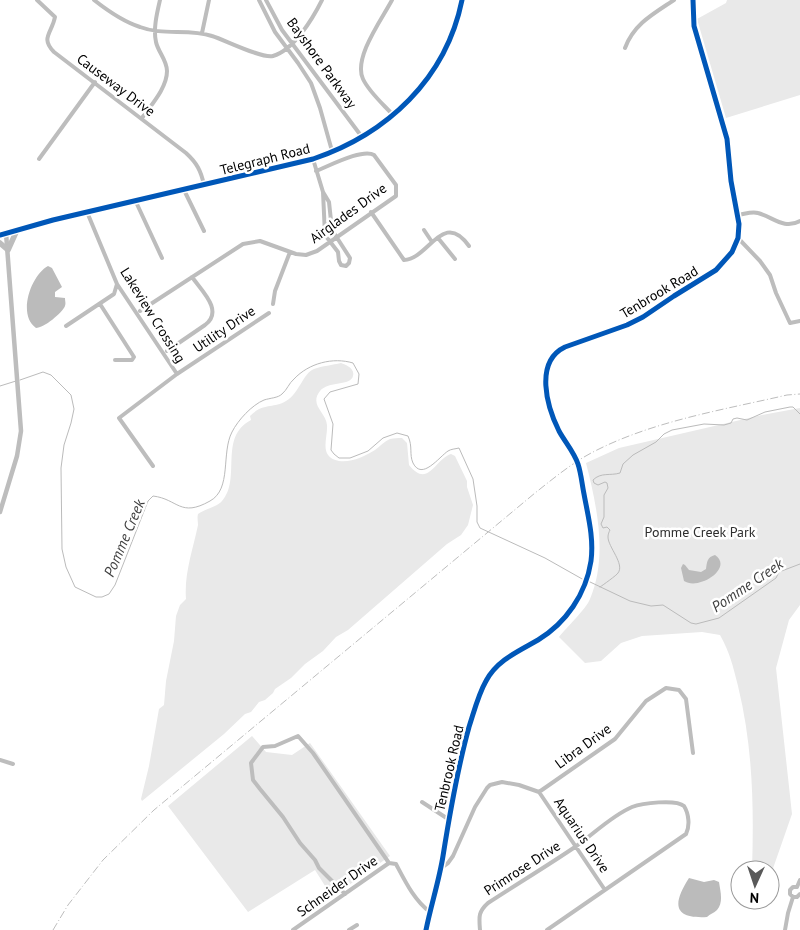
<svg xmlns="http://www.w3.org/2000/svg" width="800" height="930" font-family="'PT Sans',sans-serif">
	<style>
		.green { fill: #e9e9e9 }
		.water { fill: #bbb }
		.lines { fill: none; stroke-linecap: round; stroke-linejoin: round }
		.stream { stroke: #bbb; stroke-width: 1 }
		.minor { stroke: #bdbdbd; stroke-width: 4 }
		.tertiary { stroke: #bdbdbd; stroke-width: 4.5 }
		.primary { stroke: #bdbdbd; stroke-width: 5.5 }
		.rail { stroke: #bdbdbd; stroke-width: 1; stroke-dasharray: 8 2.5 1 2.5; stroke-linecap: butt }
		.cycleway-casing { stroke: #fff; stroke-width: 8 }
		.cycleway { stroke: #0057b8; stroke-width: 5 }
		.labels { text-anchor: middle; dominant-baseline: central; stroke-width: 5; stroke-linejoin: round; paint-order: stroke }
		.street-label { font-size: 14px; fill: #000; stroke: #fff }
		.park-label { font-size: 14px; fill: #2e2e2e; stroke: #fff }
		.water-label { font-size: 15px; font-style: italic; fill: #3f3f3f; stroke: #fff }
	</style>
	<rect width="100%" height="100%" fill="#fff"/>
	<path class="green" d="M 727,0 L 800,0 L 800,95 L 726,118 L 697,19 L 726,3 Z
		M 341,363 C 346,365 355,368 353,376 C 351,386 328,381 320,391 C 309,405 326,412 327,425 C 328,438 318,457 339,461 C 351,463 365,456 375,450 C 380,446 385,441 390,439 C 394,438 398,438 402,438 L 407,443 L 409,465 C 428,489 435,459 451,454 L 455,456 L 467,481 L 467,487 L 473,505 L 468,525 L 461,535 L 447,544 L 348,630 L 336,637 L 323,651 L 305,664 L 291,678 L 275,689 L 273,693 L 265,700 L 259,702 L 251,712 L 245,714 L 224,734 L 142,801 L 141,799 L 149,766 L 159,709 L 164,705 L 166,681 L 174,641 L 176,616 L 180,605 L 186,599 C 184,574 193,549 198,525 C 198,522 197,517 198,514 C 205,509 217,507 222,501 C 242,479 218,437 251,420 L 250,416 C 264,402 273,409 286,401 C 299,394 303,373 314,369 C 322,366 333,365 341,363 Z
		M 800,408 L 800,605 L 789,620 L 776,668 L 792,814 L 770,877 L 770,870 L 752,870 C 754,808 753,747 738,686 C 733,666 730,653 720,635 L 702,632 L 642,636 L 621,643 L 601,661 L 585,663 L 559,637 C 566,628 586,609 590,599 C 608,557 597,506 586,463 L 619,448 L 762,415 Z
		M 252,736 L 266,752 L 292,755 L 310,743 L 390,856 L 332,897 L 315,870 L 248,912 L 168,806 Z"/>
	<path class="water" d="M 48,266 L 52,268 L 62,287 L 55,292 L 55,297 L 65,298 C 65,301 66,303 65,306 C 62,313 44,328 36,328 C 17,315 31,275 48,266 Z
		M 715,555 C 734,568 699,591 684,581 L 681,568 L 683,564 L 685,565 L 689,570 L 701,572 L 706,569 C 707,562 707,557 715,555 Z
		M 689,878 L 704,882 L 714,880 L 719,882 C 720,890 724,902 717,910 C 714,913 710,914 707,917 C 672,919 673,903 689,878 Z"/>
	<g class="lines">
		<path class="stream" d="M 20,380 L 43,372 L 51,375 L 71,395 L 74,409 L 71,423 L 64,445 L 61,468 L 62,549 L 66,567 L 75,587 L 96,597 L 102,597 L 109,594 L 115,585 L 148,501 L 153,496 C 178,499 180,518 210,501 C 232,489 221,453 232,432 C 238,420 252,405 264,400 C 270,398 278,398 282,394 C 287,390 289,383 294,379 C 309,363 333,357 353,363 L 359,374 L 358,384 L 330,392 L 324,399 L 333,424 L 331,450 L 334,454 L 339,458 L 350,458 L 368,451 L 383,438 L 397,433 L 408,436 C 413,447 409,454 413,463 C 422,481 439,457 448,451 C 451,449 455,449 459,448 L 473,479 L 477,506 L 477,522 L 480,528 L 545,558 L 584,580
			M 0,386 L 16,381
			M 588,581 L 630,601 L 651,606 L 663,605 L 691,623 L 696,624 L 719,618 L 776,578 L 779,572 L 800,564
			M 600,587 C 603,585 617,575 618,573 C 625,564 608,547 608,537 C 608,534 609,532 610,530 L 607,527 L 603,528 L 601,524 L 604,517 L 604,495 L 608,488 L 607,483 L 605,482 L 598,485 L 594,483 L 593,480 C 601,472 610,476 620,473 L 623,464 L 633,455 L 656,442 L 664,434 L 672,430 L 704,424 L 724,425 L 731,423 L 733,419 L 737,418 L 747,420 L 765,412 L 790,407 L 793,407 L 800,414"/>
		<path class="minor" d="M 37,0 L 55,17 C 52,33 40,38 54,52 L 186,153 C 197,163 201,171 204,185
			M 94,0 C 108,11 124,22 140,27 C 163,36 189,28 212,36 C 225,40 262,59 273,56 C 294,50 313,18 322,0
			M 259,0 L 275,32 L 298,63 L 311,83 L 320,108 L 332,151
			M 266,0 L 282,30 L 362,137
			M 392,0 C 382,19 353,58 363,79 C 369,92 383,104 393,115
			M 202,33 L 209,0
			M 625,48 C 634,24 653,14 674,0
			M 142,118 C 151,105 167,88 167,71 C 167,60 158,52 156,42 C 153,29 157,13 160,0
			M 39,159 L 95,82
			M 313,159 L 323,192 L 329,202 L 332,230 L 350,258 L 349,263 L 346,266 L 341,265 L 339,261 L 338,252 L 325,235 L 323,192
			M 184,190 L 204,231
			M 136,202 L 162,258
			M 87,212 L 117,284 L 177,374
			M 371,212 L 404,260 C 429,259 443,209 469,246
			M 738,215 C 745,214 752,211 758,213 C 773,217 784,230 800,221
			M 424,230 L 432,242
			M 438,238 L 455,259
			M 738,238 L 760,261 L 770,275 L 776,293 L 790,323 L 800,321
			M 100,304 L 134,357 L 132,360 L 115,360
			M 273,304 L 275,291 L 290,252
			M 140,311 L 243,244 L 260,241 L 296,254 L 306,255 L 317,251 L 396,196 L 396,185 L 374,155 C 363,148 329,166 316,171
			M 66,326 L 114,294 L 117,284
			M 167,351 L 205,325 C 224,311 202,291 192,277
			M 153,466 L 119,418 L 177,374 L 269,313
			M 0,760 L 13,764
			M 539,792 L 615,739 L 646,701 L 666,688 L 679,690 L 686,699 L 693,753
			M 422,802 L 448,819
			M 441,868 L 448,863 L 453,856 L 475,807 L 487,788 L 490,785 L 502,782 L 519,785 L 539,792 L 605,890
			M 797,887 L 800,880
			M 345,894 L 319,868 L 315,860 L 300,843 L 283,817 L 260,789 L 253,780 L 251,763 L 263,747 L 275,746 L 298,736 L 313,753 L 389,863
			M 793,897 L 797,897 L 800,894
			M 293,930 L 389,863 L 396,864 C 405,881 414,900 430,912
			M 349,930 L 357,925
			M 480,930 C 479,917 478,912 488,903 C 517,884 547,866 575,847 C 594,834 611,816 632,807 C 642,803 676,799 684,806 C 689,814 690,826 686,834 L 547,930
			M 785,930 L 788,913 L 793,897 L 790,894 L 790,890 L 793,887 L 797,887"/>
		<path class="tertiary" d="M 0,512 L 17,456 L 21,431 L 6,233
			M 426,930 C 431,905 439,881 443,856 C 450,812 457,770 469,727 C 474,712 478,695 486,681 C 497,660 519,651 538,640 C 566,623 586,594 591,561 C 594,538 588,516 584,494 C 582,484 581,473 578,464 C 574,452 565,442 559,431 C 547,407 534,362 565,347 L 627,325 L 643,317 L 674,296 L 716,270 L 732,252 L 738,238 L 739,224 L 731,181 L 727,139 L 694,26 L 693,0"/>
		<path class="primary" d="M 0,235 L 53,220 L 313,159 C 387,134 446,79 462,0
			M 0,243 L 8,250 L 17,230"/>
		<path class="rail" d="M 53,930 L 68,905 L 103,860 L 154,810 L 535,493 C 554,478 573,462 595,451 C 654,421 722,410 787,395 L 800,394"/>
		<defs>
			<path id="cycleway" d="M 0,235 L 53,220 L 313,159 C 387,134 446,79 462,0
				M 426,930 C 431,905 439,881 443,856 C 450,812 457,770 469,727 C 474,712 478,695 486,681 C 497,660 519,651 538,640 C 566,623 586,594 591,561 C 594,538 588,516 584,494 C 582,484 581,473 578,464 C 574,452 565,442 559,431 C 547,407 534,362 565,347 L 627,325 L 643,317 L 674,296 L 716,270 L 732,252 L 738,238 L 739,224 L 731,181 L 727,139 L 694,26 L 693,0"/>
		</defs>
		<use href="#cycleway" class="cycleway-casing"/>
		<use href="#cycleway" class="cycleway"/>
	</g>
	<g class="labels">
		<g class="street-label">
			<text transform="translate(322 63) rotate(54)">Bayshore Parkway</text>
			<text transform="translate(116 85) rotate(37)">Causeway Drive</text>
			<text transform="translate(265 159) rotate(-14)">Telegraph Road</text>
			<text transform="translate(348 213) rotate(-36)">Airglades Drive</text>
			<text transform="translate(659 292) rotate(-31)">Tenbrook Road</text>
			<text transform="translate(153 315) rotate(58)">Lakeview Crossing</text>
			<text transform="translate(224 329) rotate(-34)">Utility Drive</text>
			<text transform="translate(583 746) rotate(-36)">Libra Drive</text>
			<text transform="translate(449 768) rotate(-77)">Tenbrook Road</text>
			<text transform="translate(582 835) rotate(56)">Aquarius Drive</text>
			<text transform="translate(522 868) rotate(-33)">Primrose Drive</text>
			<text transform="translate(337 886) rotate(-35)">Schneider Drive</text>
		</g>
		<g class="park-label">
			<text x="700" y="532">Pomme Creek Park</text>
		</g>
		<g class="water-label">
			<text transform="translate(124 538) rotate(-67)">Pomme Creek</text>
			<text transform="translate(747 585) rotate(-34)">Pomme Creek</text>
		</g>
	</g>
	<g transform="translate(755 885) rotate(183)"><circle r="24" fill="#ffffff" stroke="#999999"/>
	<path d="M0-4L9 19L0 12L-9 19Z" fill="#595959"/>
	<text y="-8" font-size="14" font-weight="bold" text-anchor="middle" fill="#000000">N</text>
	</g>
</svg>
